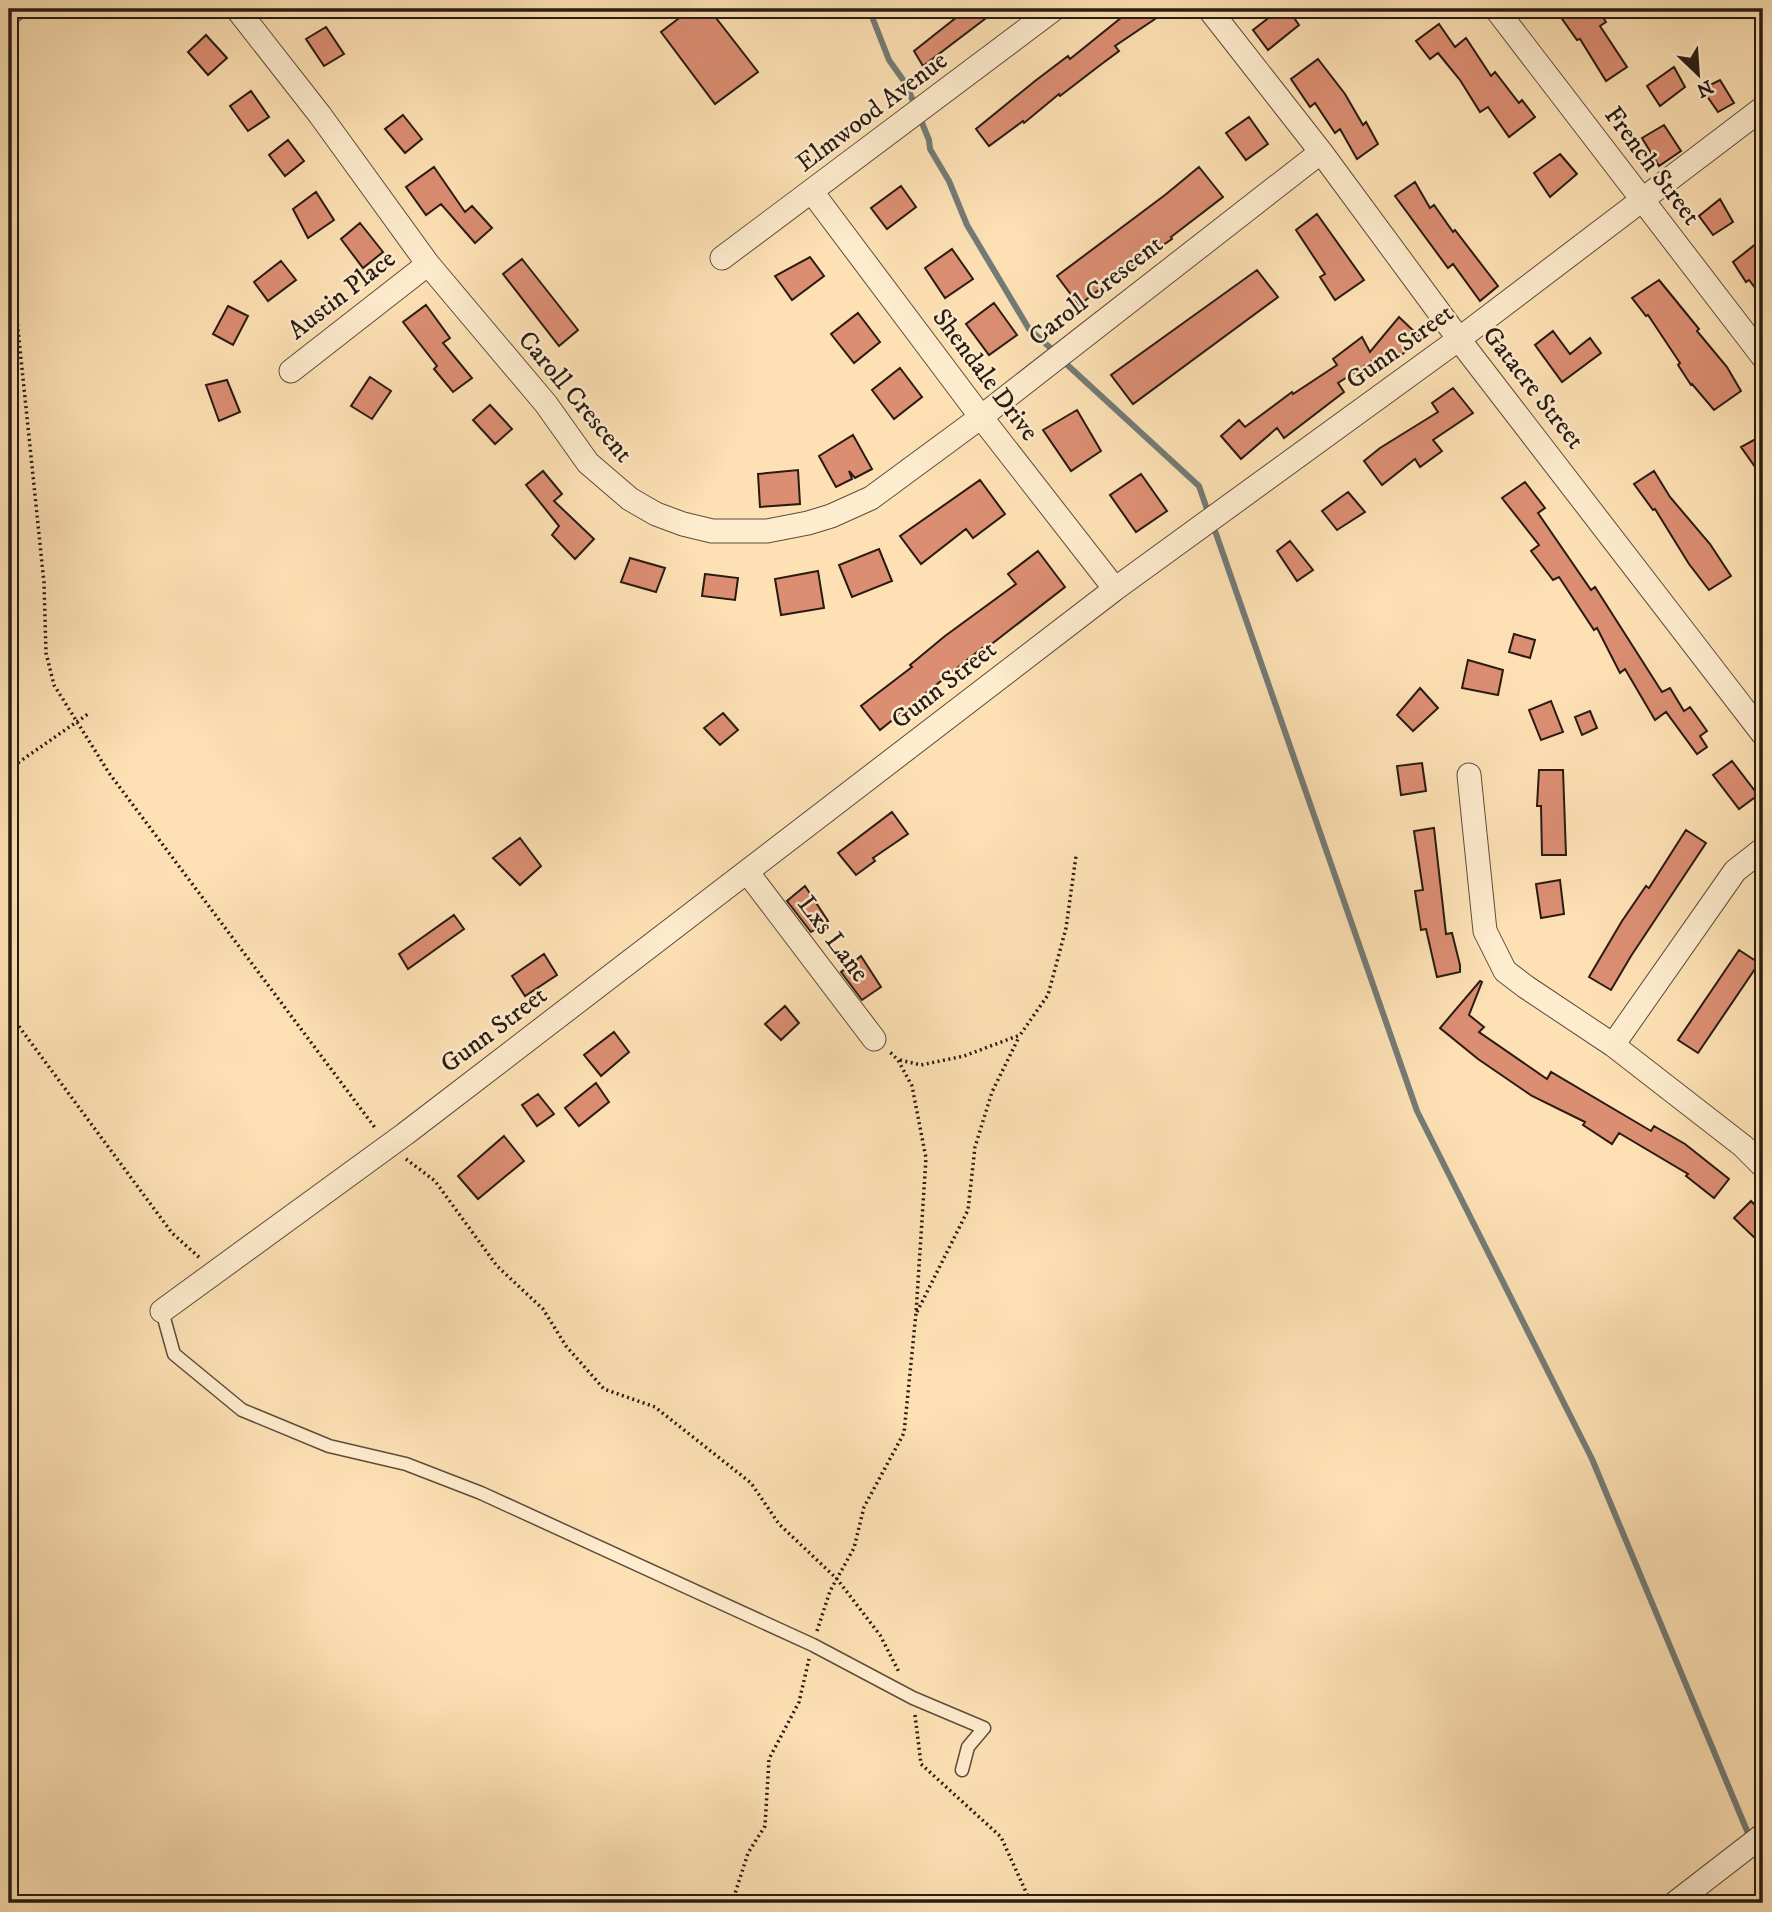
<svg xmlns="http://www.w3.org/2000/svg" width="1772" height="1912" font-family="'IM FELL DW Pica',serif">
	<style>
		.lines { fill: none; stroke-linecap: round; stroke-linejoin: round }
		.stream { stroke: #737b76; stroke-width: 6 }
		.building { fill: #dc8e73; stroke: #291b12; stroke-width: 2 }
		.lane-casing { stroke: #5e4c3a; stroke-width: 15 }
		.street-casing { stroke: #5e4c3a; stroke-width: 25 }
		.path { stroke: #291b12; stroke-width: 3.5; stroke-dasharray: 2 3.5; stroke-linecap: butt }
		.lane { stroke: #feecce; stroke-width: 12 }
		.street { stroke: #feecce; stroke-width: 23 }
		.labels { text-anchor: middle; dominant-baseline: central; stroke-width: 5; stroke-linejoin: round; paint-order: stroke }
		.street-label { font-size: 26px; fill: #291b12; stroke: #feecce }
	</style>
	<rect width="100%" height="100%" fill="#fde1b4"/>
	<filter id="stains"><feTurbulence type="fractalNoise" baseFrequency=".00286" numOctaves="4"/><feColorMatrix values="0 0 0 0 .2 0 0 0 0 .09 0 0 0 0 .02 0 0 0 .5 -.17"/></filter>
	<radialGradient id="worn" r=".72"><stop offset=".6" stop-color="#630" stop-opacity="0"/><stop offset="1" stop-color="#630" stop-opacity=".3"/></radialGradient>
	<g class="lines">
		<path class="stream" d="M 869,9 L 889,60 L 906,84 L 929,140 L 930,149 L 949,181 L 967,225 L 1029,329 L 1055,352
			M 1062,360 L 1199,486 L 1209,515
			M 1213,525 L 1417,1111 L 1592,1459 L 1750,1838
			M 1754,1848 L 1763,1864"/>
	</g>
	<path class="building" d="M 691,9 L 709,9 L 758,72 L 715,104 L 661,32 Z
		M 967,9 L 998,9 L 923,66 L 914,51 Z
		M 1132,9 L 1149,9 L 1155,19 L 1115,46 L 1119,51 L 1099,66 L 1060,96 L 1059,94 L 1024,123 L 1023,121 L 989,146 L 976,129 L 1035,81 L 1068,56 L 1070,59 Z
		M 1280,9 L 1288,9 L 1299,25 L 1268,50 L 1253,30 Z
		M 1555,9 L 1597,9 L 1606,22 L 1600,26 L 1627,67 L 1606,81 L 1580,39 L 1577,40 Z
		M 1439,24 L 1455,47 L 1466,38 L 1491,76 L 1495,72 L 1519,103 L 1522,100 L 1535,117 L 1509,137 L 1488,107 L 1480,112 L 1460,80 L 1438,53 L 1430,59 L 1416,41 Z
		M 326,27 L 344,54 L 324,66 L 306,39 Z
		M 206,35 L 227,58 L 208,75 L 188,52 Z
		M 1318,59 L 1345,94 L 1363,125 L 1366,122 L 1378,144 L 1357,159 L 1340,129 L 1335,133 L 1315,103 L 1310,107 L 1291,79 Z
		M 1674,67 L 1685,87 L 1660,106 L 1647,86 Z
		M 1720,80 L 1734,103 L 1718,112 L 1702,89 Z
		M 251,91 L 269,117 L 248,131 L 230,106 Z
		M 403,115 L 422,139 L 405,153 L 385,129 Z
		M 1249,117 L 1268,144 L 1246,160 L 1226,133 Z
		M 1664,125 L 1681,151 L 1659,166 L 1642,138 Z
		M 288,140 L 304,161 L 285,176 L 269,155 Z
		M 1560,154 L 1577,174 L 1550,197 L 1534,173 Z
		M 434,167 L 465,212 L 472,206 L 492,228 L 475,243 L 441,204 L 426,215 L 406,187 Z
		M 1199,167 L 1223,197 L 1171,237 L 1172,239 L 1133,266 L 1132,265 L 1079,305 L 1057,276 L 1165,195 Z
		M 1415,182 L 1430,208 L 1434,205 L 1453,232 L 1455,230 L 1498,286 L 1480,301 L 1453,264 L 1448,268 L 1395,196 Z
		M 901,186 L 916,207 L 887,229 L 871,208 Z
		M 316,192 L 334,220 L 308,238 L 293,209 Z
		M 1720,199 L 1733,222 L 1713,235 L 1699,216 Z
		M 1317,214 L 1364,280 L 1335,300 L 1320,277 L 1325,274 L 1296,230 Z
		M 360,223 L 383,252 L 363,268 L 341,239 Z
		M 1757,243 L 1763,253 L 1763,298 L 1749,280 L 1746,282 L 1733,262 Z
		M 952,249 L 973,279 L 945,298 L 925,268 Z
		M 810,257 L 824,276 L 792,300 L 775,276 Z
		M 522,259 L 578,330 L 559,346 L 503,274 Z
		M 281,261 L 296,280 L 268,301 L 254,282 Z
		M 1257,270 L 1278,297 L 1133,404 L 1111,375 Z
		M 1659,280 L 1699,329 L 1697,331 L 1727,367 L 1741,391 L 1714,410 L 1692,384 L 1691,385 L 1678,365 L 1680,363 L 1648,315 L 1646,316 L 1632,298 Z
		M 994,303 L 1017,335 L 989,355 L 966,324 Z
		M 426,305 L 450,338 L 443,343 L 472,378 L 453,392 L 434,369 L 437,366 L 403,322 Z
		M 228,306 L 248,316 L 233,345 L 213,334 Z
		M 858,313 L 880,342 L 854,363 L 831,334 Z
		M 1399,317 L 1421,338 L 1398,358 L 1391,349 L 1338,383 L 1344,392 L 1284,438 L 1277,428 L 1241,459 L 1221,436 L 1239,420 L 1245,427 L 1292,392 L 1293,394 L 1337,365 L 1333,359 L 1362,337 L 1370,352 Z
		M 1553,331 L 1570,354 L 1590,338 L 1601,353 L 1562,382 L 1535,345 Z
		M 900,368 L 922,397 L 894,419 L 872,390 Z
		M 370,377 L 391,391 L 372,419 L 351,406 Z
		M 227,380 L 240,412 L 219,421 L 206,385 Z
		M 1453,388 L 1473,413 L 1433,440 L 1442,451 L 1420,467 L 1415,459 L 1382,485 L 1364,461 L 1380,448 L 1438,412 L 1432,403 Z
		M 490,405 L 512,429 L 495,444 L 473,420 Z
		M 1077,410 L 1101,451 L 1071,471 L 1043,430 Z
		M 853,435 L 872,469 L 855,478 L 849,471 L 852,479 L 836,487 L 819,456 Z
		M 1763,435 L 1763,478 L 1741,447 Z
		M 798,470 L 800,504 L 760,507 L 758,474 Z
		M 543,471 L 562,494 L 554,501 L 594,539 L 575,559 L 552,535 L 559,526 L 526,485 Z
		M 1654,471 L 1670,497 L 1710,544 L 1731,576 L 1709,590 L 1689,564 L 1655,509 L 1653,510 L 1634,484 Z
		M 1141,474 L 1167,511 L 1136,532 L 1110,495 Z
		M 980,480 L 1005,514 L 973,538 L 966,529 L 921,564 L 900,536 Z
		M 1525,482 L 1545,508 L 1538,513 L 1591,590 L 1595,587 L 1662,692 L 1670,688 L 1684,711 L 1690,707 L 1707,731 L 1700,736 L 1707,747 L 1697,754 L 1666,712 L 1655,720 L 1625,669 L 1620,673 L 1597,628 L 1594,630 L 1559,577 L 1553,580 L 1531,551 L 1539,545 L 1502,498 Z
		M 1348,492 L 1365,512 L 1337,530 L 1322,511 Z
		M 1290,541 L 1313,570 L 1297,581 L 1277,551 Z
		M 879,549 L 892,581 L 852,597 L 839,565 Z
		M 1038,551 L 1065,587 L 984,650 L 982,648 L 880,730 L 861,706 L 912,667 L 910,665 L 945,636 L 1016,584 L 1008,574 Z
		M 630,558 L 665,568 L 656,592 L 621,582 Z
		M 818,571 L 824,608 L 781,615 L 775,579 Z
		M 705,574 L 738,578 L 735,600 L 702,596 Z
		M 1514,634 L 1535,640 L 1530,658 L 1509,652 Z
		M 1468,660 L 1503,670 L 1498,695 L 1462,688 Z
		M 1420,688 L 1438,708 L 1413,731 L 1397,715 Z
		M 1551,701 L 1563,732 L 1541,740 L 1529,710 Z
		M 1590,711 L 1597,728 L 1582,735 L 1575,717 Z
		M 723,713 L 738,730 L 720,745 L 704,728 Z
		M 1732,761 L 1758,795 L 1739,809 L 1713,775 Z
		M 1422,763 L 1426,791 L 1401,795 L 1397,766 Z
		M 1539,770 L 1563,770 L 1566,855 L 1542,855 L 1541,806 L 1537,806 Z
		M 892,812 L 908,834 L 873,858 L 875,861 L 856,875 L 838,853 Z
		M 1434,828 L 1446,934 L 1452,933 L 1460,965 L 1460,972 L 1437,977 L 1426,929 L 1421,930 L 1415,891 L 1423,890 L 1414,831 Z
		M 1686,830 L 1706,843 L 1631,956 L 1611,990 L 1589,977 L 1622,921 L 1646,886 L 1649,888 Z
		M 520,838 L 541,866 L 520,885 L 493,858 Z
		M 1560,880 L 1564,914 L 1541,918 L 1536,884 Z
		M 805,886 L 828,921 L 811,932 L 787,901 Z
		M 454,915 L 464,929 L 408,969 L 399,954 Z
		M 1739,950 L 1759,963 L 1698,1053 L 1678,1040 Z
		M 544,954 L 557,975 L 525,996 L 512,976 Z
		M 861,956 L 881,987 L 862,1000 L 841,972 Z
		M 1480,981 L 1482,982 L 1469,1015 L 1484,1027 L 1479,1032 L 1547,1079 L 1551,1072 L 1651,1131 L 1654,1126 L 1685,1144 L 1729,1179 L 1714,1198 L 1686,1176 L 1688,1174 L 1619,1133 L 1612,1144 L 1583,1125 L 1585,1122 L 1532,1096 L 1478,1059 L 1440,1028 Z
		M 785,1006 L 799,1023 L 781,1040 L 765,1024 Z
		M 614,1032 L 629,1052 L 601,1076 L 584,1055 Z
		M 596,1083 L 609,1102 L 579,1126 L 565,1108 Z
		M 538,1094 L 554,1114 L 537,1126 L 522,1105 Z
		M 504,1136 L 524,1161 L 478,1199 L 458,1176 Z
		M 1751,1201 L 1763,1213 L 1763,1246 L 1734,1218 Z"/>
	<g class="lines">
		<defs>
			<path id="lane" d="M 162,1311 L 174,1354 L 242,1410 L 329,1446 L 406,1464 L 481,1493 L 813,1645 L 913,1698 L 984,1728 L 968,1747 L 962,1770"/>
			<path id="street" d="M 237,9 L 320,115 L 428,264 L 546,404 L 588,463 L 630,499 L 656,514 L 683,524 L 712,531 L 767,531 L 808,523 L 831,516 L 871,498 L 981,417 L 1321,152
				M 1209,9 L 1321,152 L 1467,350 L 1763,734
				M 1496,9 L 1763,357
				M 9,13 L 15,9
				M 812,192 L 981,417 L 1115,589
				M 722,258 L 1054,9
				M 291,371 L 428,264
				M 1469,775 L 1485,931 L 1505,971 L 1526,987 L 1613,1045 L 1743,1146 L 1763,1166
				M 748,873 L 874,1039
				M 1613,1045 L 1735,871 L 1763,849
				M 162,1311 L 405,1134 L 1115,589 L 1459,339 L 1763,108
				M 1675,1903 L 1763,1835"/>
		</defs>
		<use href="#lane" class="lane-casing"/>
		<use href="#street" class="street-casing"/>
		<path class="path" d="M 9,242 L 44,583 L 46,653 L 54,685 L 109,773 L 376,1129
			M 9,769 L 88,714
			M 9,1013 L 172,1233 L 201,1259
			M 900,1060 L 921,1065 L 964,1056 L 1020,1035 L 1048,995 L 1066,928 L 1076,856
			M 406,1159 L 435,1181 L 497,1266 L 543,1309 L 566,1346 L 604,1389 L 655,1407 L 751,1483 L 779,1524 L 837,1579 L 880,1635 L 899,1672
			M 917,1312 L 968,1210 L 975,1147 L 992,1092 L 1019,1037
			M 817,1631 L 830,1591 L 854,1548 L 864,1507 L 904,1433 L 916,1313 L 926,1158 L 912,1086 L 898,1060 L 890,1052
			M 915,1715 L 921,1764 L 1001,1837 L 1031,1903
			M 732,1903 L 748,1853 L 765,1826 L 769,1759 L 799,1702 L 809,1659"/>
		<use href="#lane" class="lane"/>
		<use href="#street" class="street"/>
	</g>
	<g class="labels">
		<g class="street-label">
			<text transform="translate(872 112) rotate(-37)">Elmwood Avenue</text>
			<text transform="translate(1652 166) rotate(53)">French Street</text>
			<text transform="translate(1096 291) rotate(-38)">Caroll Crescent</text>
			<text transform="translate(342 295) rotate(-38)">Austin Place</text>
			<text transform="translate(1400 347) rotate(-36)">Gunn Street</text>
			<text transform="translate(985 375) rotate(53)">Shendale Drive</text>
			<text transform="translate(1533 388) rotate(52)">Gatacre Street</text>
			<text transform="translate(575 397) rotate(50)">Caroll Crescent</text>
			<text transform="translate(944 685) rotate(-38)">Gunn Street</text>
			<text transform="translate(833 939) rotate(53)">Lxs Lane</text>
			<text transform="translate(494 1030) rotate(-37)">Gunn Street</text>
		</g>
	</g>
	<rect width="1772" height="1912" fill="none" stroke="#fde1b4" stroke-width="35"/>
	<rect x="10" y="10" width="1751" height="1891" fill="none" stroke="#291b12" stroke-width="3.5"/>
	<rect x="18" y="18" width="1737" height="1877" fill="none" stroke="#291b12" stroke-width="2"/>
	<g transform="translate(1698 74) rotate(155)" stroke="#feecce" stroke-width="5" paint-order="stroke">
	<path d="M0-5L12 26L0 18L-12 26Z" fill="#291b12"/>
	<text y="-10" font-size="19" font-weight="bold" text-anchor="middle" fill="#291b12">N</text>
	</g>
	<rect width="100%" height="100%" filter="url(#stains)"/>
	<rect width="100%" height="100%" fill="url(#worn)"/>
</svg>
